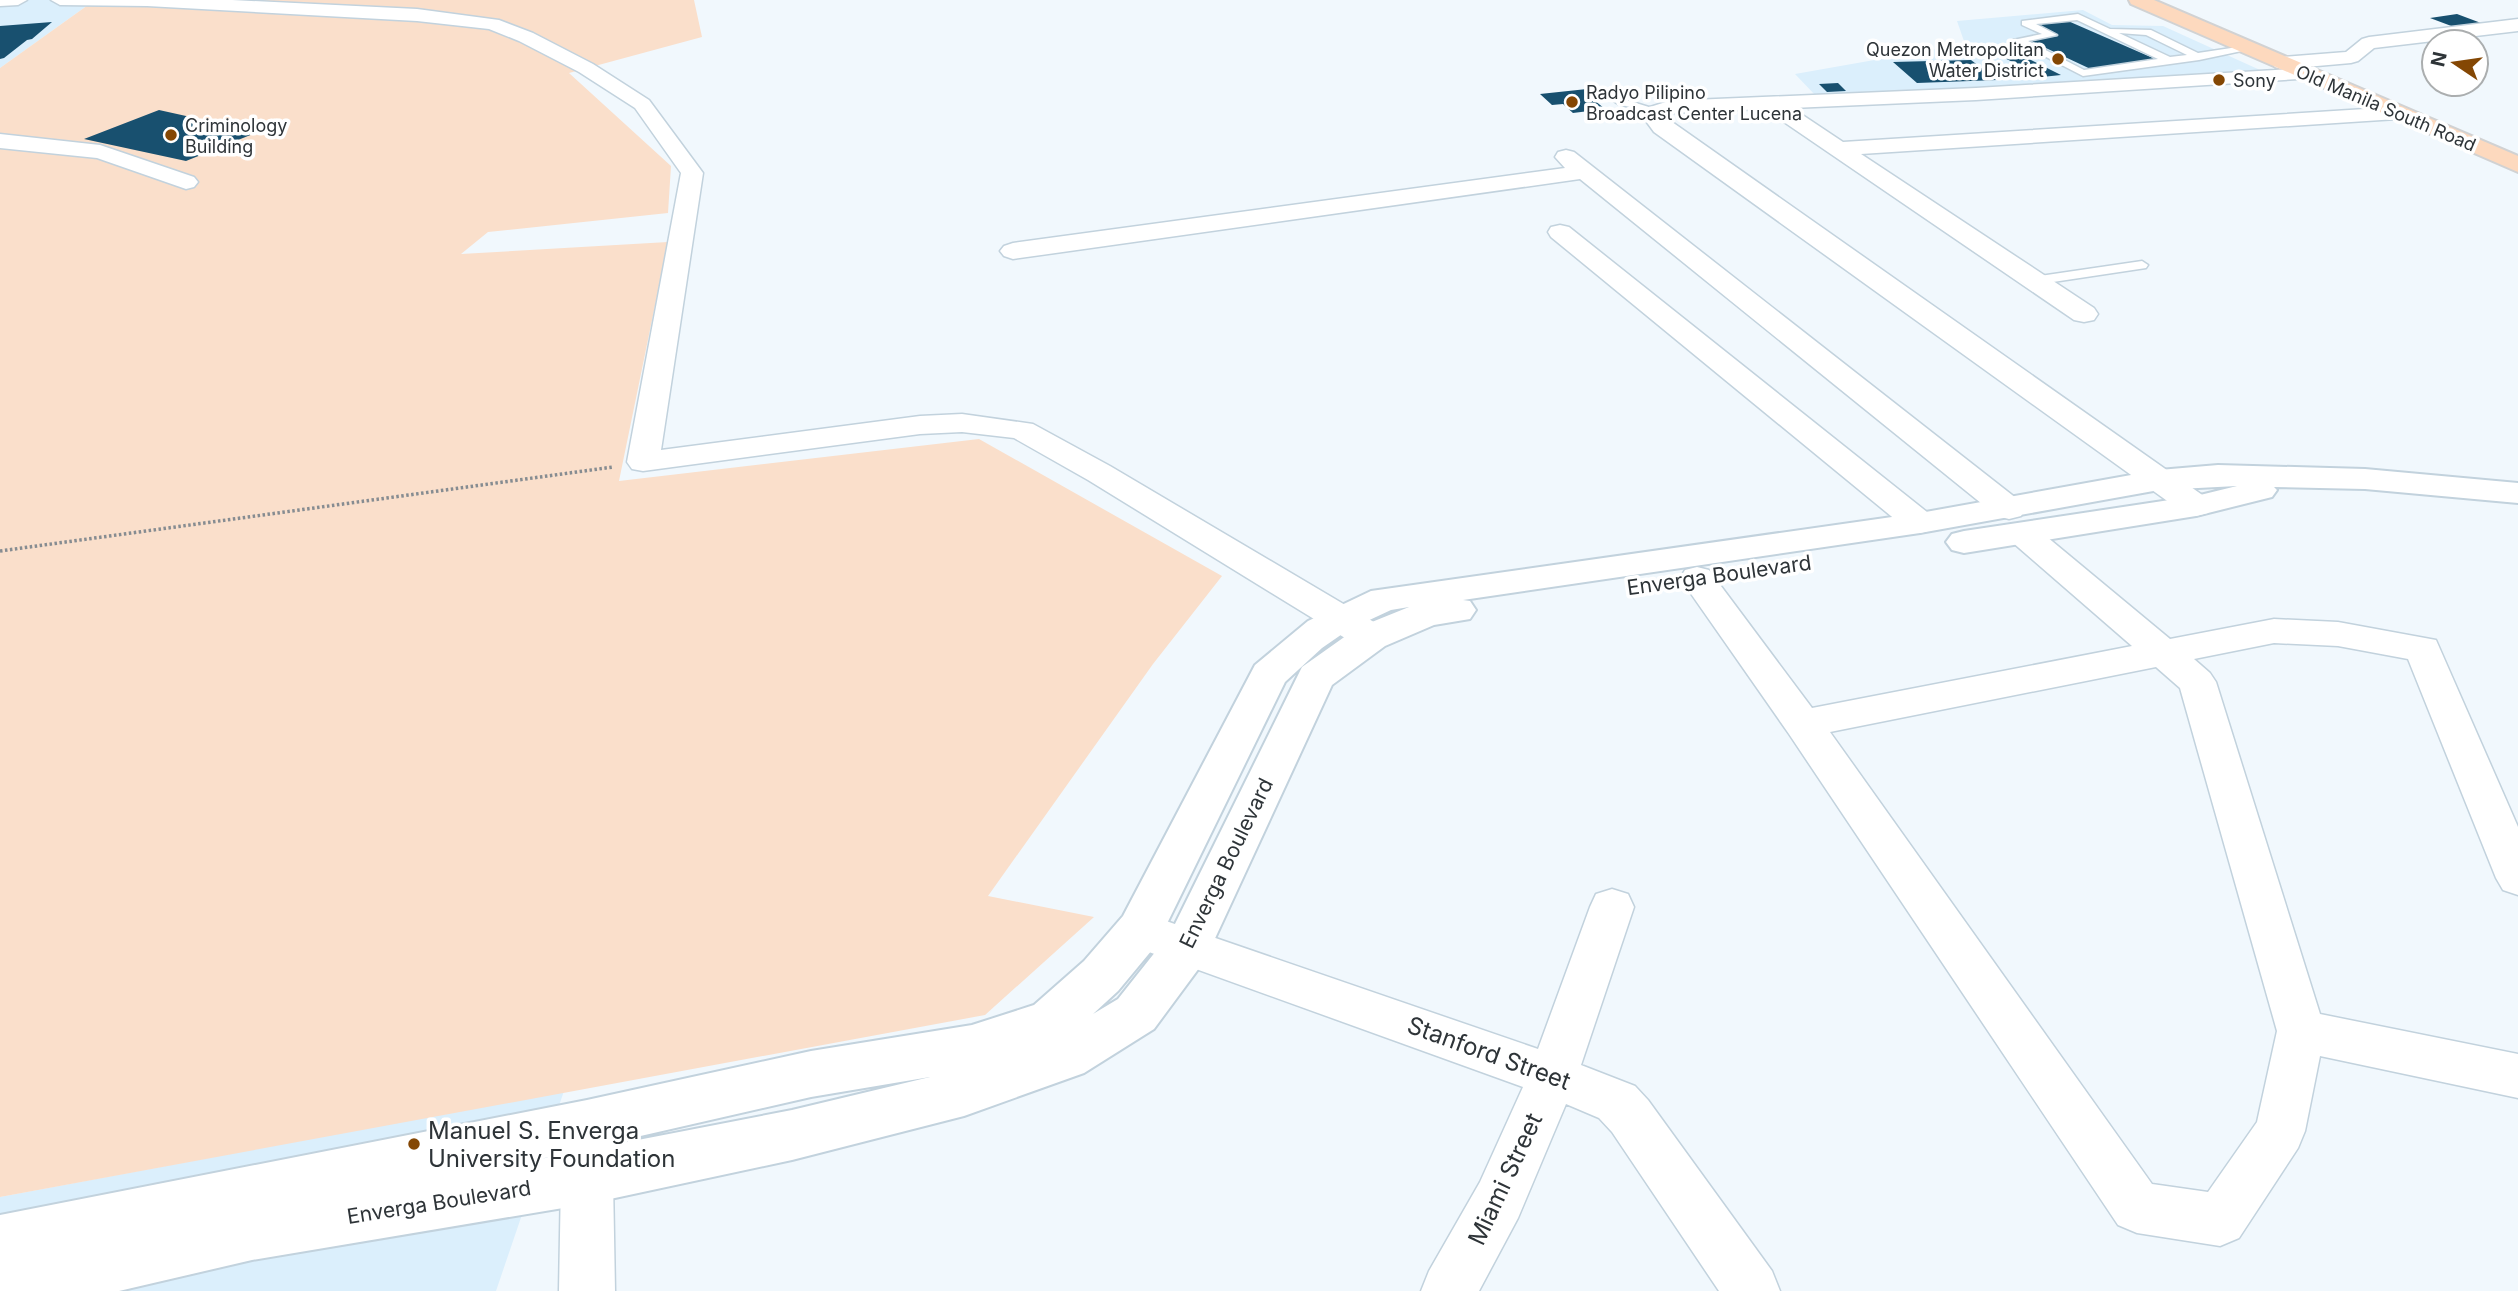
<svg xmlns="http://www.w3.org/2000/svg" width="2518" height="1291" font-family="Inter,sans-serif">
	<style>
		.built { fill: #dbeffc }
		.green { fill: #fadfcb }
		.building { fill: #18506f }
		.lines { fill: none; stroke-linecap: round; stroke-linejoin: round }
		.service-casing { stroke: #c2d2dd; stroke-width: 3 }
		.minor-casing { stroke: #c2d2dd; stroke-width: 3 }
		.tertiary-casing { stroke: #c2d2dd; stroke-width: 4 }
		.primary-casing { stroke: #d1d2d3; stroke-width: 4 }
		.path-far1 { stroke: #868c91; stroke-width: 2.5; stroke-dasharray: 2 2; stroke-linecap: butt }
		.path { stroke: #868c91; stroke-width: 3.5; stroke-dasharray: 2.5 2.5; stroke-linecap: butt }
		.service { fill: #fff; fill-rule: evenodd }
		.minor { fill: #fff; fill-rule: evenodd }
		.tertiary { fill: #fff; fill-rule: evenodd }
		.primary { fill: #fdd9be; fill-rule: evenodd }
		.poi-dot { fill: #844704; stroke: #fff; stroke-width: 2.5 }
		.labels { text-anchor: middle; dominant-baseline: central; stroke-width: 7; stroke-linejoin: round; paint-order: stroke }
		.far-poi-label { font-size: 18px; fill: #2e3438; stroke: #fff; text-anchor: start }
		.far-street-label { font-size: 18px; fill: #2e3438; stroke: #fff }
		.street-label { font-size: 21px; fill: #2e3438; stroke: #fff }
		.near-street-label { font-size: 24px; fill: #2e3438; stroke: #fff }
		.near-poi-label { font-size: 24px; fill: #2e3438; stroke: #fff; text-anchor: start }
	</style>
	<rect width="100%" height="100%" fill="#f1f8fd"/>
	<path class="built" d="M 0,0 L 95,0 L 0,68 Z
		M 2083,10 L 2112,25 L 2163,26 L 2271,75 L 1817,97 L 1795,74 L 1965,44 L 1957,21 Z
		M 564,1091 L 496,1291 L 0,1291 L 0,1197 Z"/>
	<path class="green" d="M 95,0 L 694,0 L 702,37 L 569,73 L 671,166 L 668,213 L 488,232 L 461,254 L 668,242 L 619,481 L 979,439 L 1222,576 L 1153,664 L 988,896 L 1094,917 L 985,1015 L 0,1197 L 0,68 Z"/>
	<path class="building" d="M 2457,14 L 2481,23 L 2454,27 L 2430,18 Z
		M 2068,21 L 2162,62 L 2097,72 L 2029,40 L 2058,36 L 2035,25 Z
		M 52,22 L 32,39 L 27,40 L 4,58 L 0,59 L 0,26 Z
		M 2007,48 L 2061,75 L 2042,77 L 1989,50 Z
		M 1971,60 L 1997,80 L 1917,83 L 1893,62 Z
		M 1838,83 L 1846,91 L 1827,92 L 1819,84 Z
		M 1587,89 L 1600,99 L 1594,100 L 1605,109 L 1573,113 L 1563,104 L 1552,105 L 1540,94 Z
		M 159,110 L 258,132 L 186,161 L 84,139 Z"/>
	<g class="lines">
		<defs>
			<path id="service" d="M 2078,14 L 2110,29 L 2151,30 L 2198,53 L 2251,45 L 2256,48 L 2199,60 L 2083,76 L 2013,40 L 2042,34 L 2022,25 L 2022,21 ZM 2077,20 L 2158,59 L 2084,70 L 2028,41 L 2057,35 L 2036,24 ZM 2119,33 L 2146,35 L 2187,55 L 2170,57 Z
				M 1605,91 L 1611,91 L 1626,100 L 1662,111 L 1657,114 L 1618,104 L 1605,95 Z
				M 2142,261 L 2148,265 L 2146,268 L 2033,285 L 2027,281 L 2033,277 Z"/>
			<path id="minor" d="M 0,0 L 27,0 L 18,5 L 0,6 Z
				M 51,0 L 232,0 L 417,9 L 499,20 L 533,33 L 593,64 L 649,100 L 703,173 L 661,450 L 920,416 L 962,414 L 1033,424 L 1110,466 L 1384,628 L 1389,637 L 1384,646 L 1371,649 L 1358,646 L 1088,480 L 1014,438 L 962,432 L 920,434 L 643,471 L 632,469 L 627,462 L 681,173 L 635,108 L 579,72 L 519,41 L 489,29 L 417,21 L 147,6 L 60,5 Z
				M 2518,19 L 2518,31 L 2374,48 L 2358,61 L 2351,63 L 2282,69 L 2275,67 L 2272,63 L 2275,59 L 2282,57 L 2346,52 L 2362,39 L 2369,37 Z
				M 2307,68 L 2314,70 L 2317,74 L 2314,78 L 1976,100 L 1792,108 L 1843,142 L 2397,107 L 2404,109 L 2408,113 L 2404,117 L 2397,119 L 1861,154 L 2094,308 L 2098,314 L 2094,320 L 2084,322 L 2074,320 L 1765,109 L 1671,113 L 1665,117 L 2208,499 L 2212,506 L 2208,513 L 2196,516 L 2184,513 L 1654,132 L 1643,117 L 1650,107 L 1669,101 L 1976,88 Z
				M 0,134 L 100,145 L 194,177 L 198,182 L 194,187 L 186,189 L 97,158 L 0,148 Z
				M 1566,150 L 1574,152 L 2021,502 L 2025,509 L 2021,516 L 2009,519 L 1997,516 L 1580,179 L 1013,259 L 1004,256 L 1000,251 L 1004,246 L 1013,243 L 1565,168 L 1555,157 L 1558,152 Z
				M 1560,225 L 1569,227 L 1932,516 L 1937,523 L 1932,530 L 1920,533 L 1908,530 L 1551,237 L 1548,232 L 1551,227 Z
				M 2023,524 L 2035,527 L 2170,639 L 2274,619 L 2338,622 L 2436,640 L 2518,827 L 2518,895 L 2503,890 L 2496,878 L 2408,659 L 2338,646 L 2274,643 L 2194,659 L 2210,673 L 2216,682 L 2320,1014 L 2518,1054 L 2518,1098 L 2320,1056 L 2305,1131 L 2298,1148 L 2239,1238 L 2220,1246 L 2137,1233 L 2118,1225 L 1789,734 L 1680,578 L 1685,570 L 1697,567 L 1709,570 L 1812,708 L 2132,646 L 2011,541 L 2006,534 L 2011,527 ZM 2156,667 L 2180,688 L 2277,1031 L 2257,1122 L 2208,1192 L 2152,1184 L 1830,732 Z
				M 1612,889 L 1628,894 L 1634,907 L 1581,1065 L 1635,1086 L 1648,1100 L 1772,1271 L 1780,1291 L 1719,1291 L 1612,1132 L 1599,1118 L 1566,1104 L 1518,1218 L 1479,1291 L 1421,1291 L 1429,1271 L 1480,1182 L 1523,1087 L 1124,943 L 1117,930 L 1124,917 L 1140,912 L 1538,1049 L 1590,907 L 1596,894 Z
				M 587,1102 L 605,1108 L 612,1125 L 615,1291 L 559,1291 L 562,1125 L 569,1108 Z"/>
			<path id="tertiary" d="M 2218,465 L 2365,469 L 2518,483 L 2518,503 L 2365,489 L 2274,487 L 2277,490 L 2272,497 L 2196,516 L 1964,553 L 1952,550 L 1946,542 L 1952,534 L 1964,531 L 2196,496 L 2237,486 L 2159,490 L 1920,533 L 1463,600 L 1470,601 L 1476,610 L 1470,619 L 1434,625 L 1385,646 L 1332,685 L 1205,960 L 1154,1029 L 1084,1073 L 964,1116 L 792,1160 L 587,1204 L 252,1260 L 119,1291 L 0,1291 L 0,1215 L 587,1100 L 811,1051 L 972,1025 L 1034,1005 L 1084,961 L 1123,916 L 1255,665 L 1308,621 L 1371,591 L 1920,513 L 2159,470 ZM 1409,607 L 1357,628 L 1302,667 L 1171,932 L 1118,999 L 1093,1014 L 1118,991 L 1157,944 L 1285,682 L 1322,648 L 1348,630 L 1391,610 ZM 930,1077 L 792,1110 L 540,1159 L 811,1097 Z"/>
			<path id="primary" d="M 2129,0 L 2154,0 L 2518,156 L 2518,172 L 2131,4 Z"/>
		</defs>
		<use href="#service" class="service-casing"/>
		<use href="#minor" class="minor-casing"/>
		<use href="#tertiary" class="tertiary-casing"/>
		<use href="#primary" class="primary-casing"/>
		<path class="path-far1" d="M 2476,60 L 2484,59"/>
		<path class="path" d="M 0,551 L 613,467"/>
		<use href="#service" class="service"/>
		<use href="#minor" class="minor"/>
		<use href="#tertiary" class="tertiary"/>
		<use href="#primary" class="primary"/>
	</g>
	<g class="poi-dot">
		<circle cx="2058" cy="59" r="7"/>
		<circle cx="2219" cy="80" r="7"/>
		<circle cx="1572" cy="102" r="7"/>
		<circle cx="171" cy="135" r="7"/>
		<circle cx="414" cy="1144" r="7"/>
	</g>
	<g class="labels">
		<g class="far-poi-label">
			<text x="2044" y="49" text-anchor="end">Quezon Metropolitan<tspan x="2044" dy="21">Water District</tspan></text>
			<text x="2233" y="80">Sony</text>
			<text x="1586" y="92">Radyo Pilipino<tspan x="1586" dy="21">Broadcast Center Lucena</tspan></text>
			<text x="185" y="125">Criminology<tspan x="185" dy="21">Building</tspan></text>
		</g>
		<g class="far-street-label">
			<text transform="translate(2386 108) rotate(23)">Old Manila South Road</text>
		</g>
		<g class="street-label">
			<text transform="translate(1719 575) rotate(-8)">Enverga Boulevard</text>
			<text transform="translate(1226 863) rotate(-64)">Enverga Boulevard</text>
			<text transform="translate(439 1202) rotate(-9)">Enverga Boulevard</text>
		</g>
		<g class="near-street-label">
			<text transform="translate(1489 1053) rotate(20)">Stanford Street</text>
			<text transform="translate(1505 1179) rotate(-65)">Miami Street</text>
		</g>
		<g class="near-poi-label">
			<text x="428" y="1130">Manuel S. Enverga<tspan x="428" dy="28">University Foundation</tspan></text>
		</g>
	</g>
	<g transform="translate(2455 63) rotate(283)"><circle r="33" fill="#ffffff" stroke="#abaeaf" stroke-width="2"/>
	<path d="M0-5L12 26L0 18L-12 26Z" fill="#844704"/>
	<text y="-10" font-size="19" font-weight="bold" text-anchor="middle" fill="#2e3438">N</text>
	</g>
</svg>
